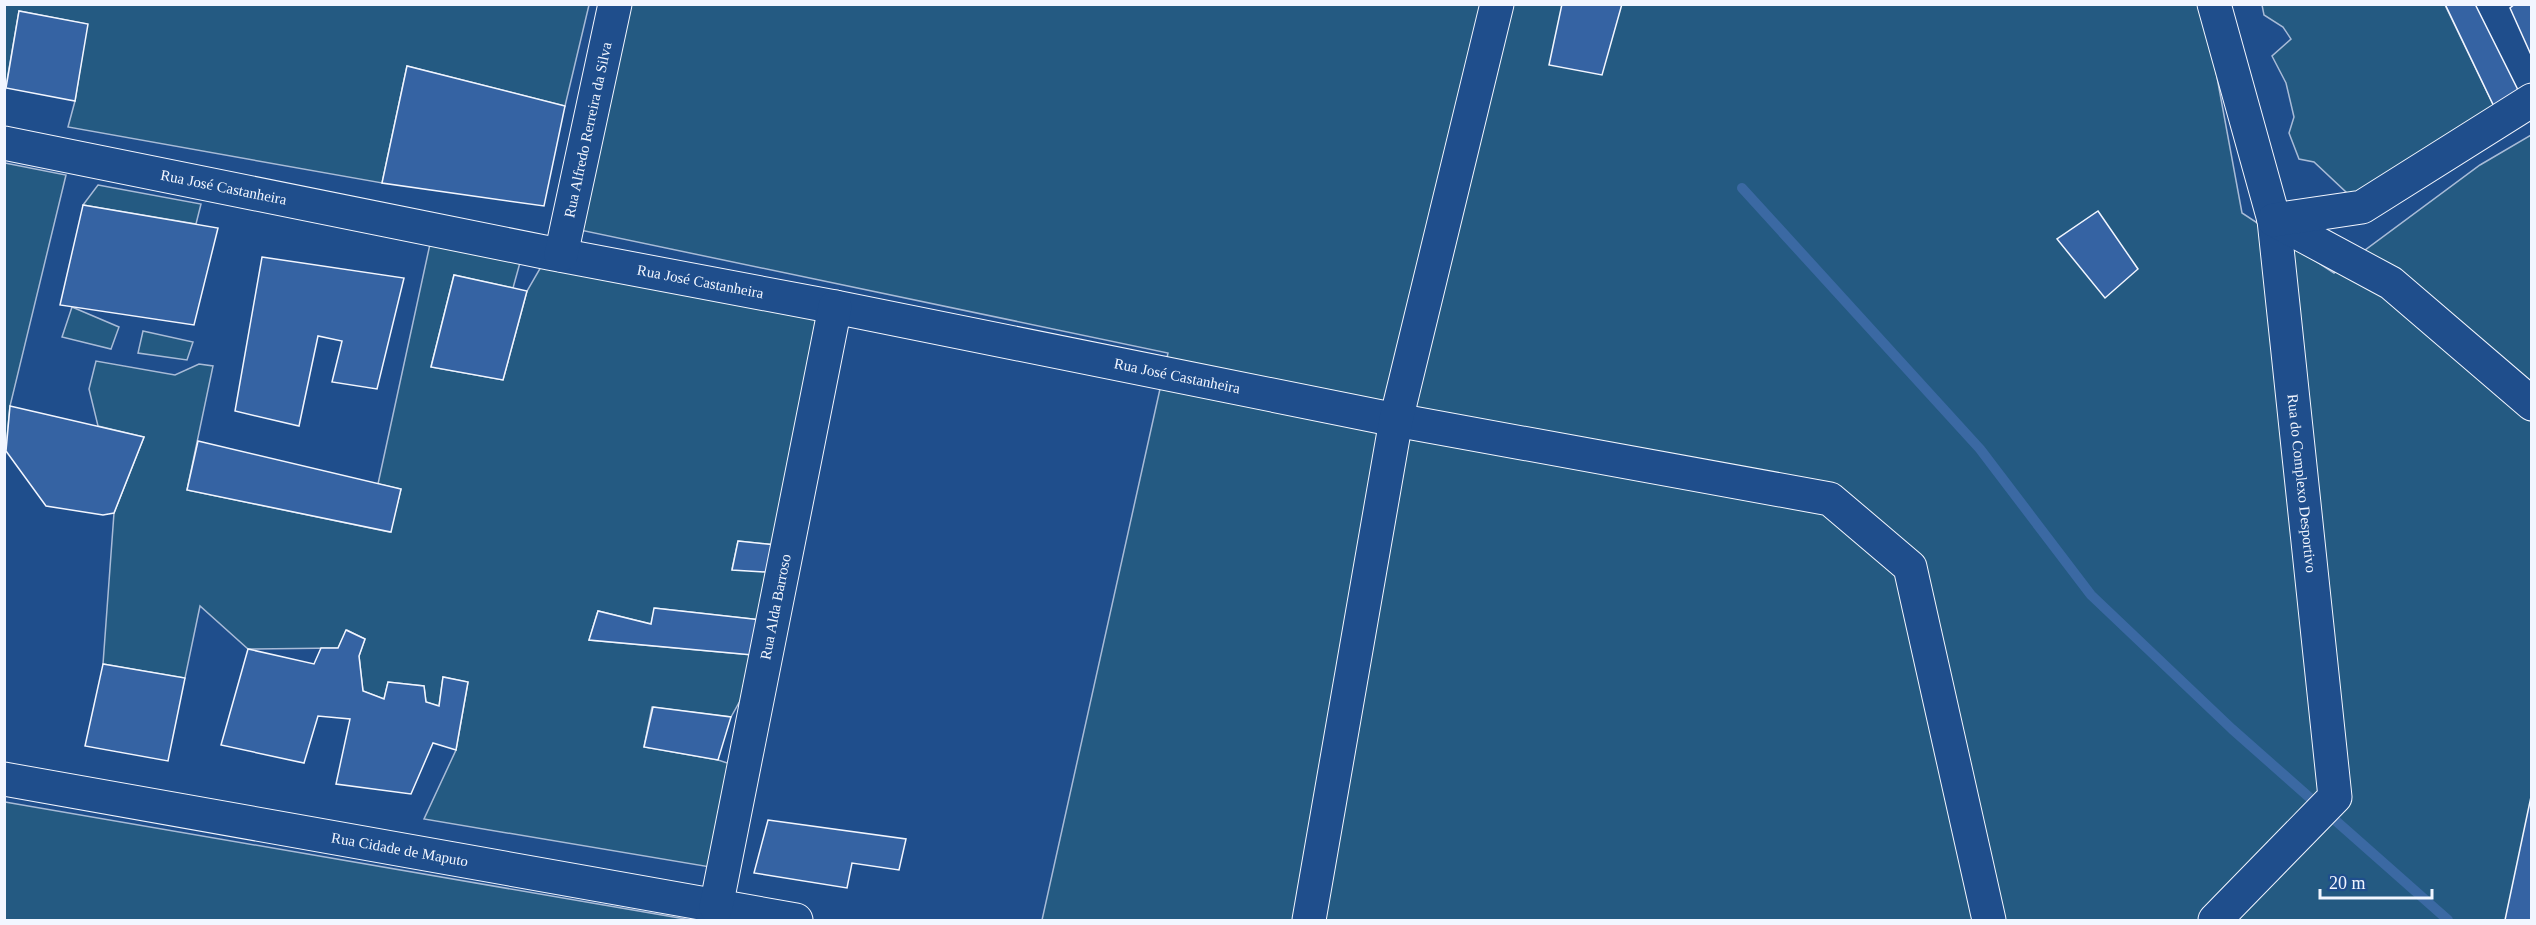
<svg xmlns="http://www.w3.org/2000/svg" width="2536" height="925" font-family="'Times New Roman',serif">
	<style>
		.green { fill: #245a82; stroke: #a8bbd7; stroke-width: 1.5 }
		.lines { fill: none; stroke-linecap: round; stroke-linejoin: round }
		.stream { stroke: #3b69a3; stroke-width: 10 }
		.building { fill: #3563a3; stroke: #f2f6ff; stroke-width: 1.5 }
		.minor-casing { stroke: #f2f6ff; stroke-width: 35 }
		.minor { stroke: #1f4e8c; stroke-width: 33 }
		.labels { text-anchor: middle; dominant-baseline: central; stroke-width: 4.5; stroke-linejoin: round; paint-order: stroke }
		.street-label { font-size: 15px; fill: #f2f6ff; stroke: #1f4e8c }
	</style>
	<rect width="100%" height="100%" fill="#1f4e8c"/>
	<path class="green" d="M 2414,4 L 2445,5 L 2500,119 L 2362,207 L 2314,162 L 2299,159 L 2289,133 L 2294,117 L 2286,83 L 2272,56 L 2291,39 L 2283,27 L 2264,15 L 2262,5 Z
		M 5,5 L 589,5 L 565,106 L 407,66 L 382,183 L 68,127 L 75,101 L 87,24 L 19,11 L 5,92 Z
		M 625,5 L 2205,5 L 2209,34 L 2242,213 L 2334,273 L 2480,165 L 2531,135 L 2531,920 L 1042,920 L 1168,353 L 580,230 Z
		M 5,163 L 66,175 L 10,406 L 5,458 Z
		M 98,185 L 201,204 L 196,224 L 83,205 Z
		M 430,244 L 524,248 L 513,288 L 454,275 L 431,367 L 503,380 L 527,291 L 549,253 L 835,307 L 786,546 L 738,541 L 732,569 L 781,573 L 771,621 L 655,608 L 651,624 L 598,611 L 589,640 L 765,656 L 731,717 L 652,707 L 644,747 L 718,760 L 743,768 L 710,867 L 424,819 L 456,750 L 468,682 L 443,677 L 439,706 L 426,702 L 424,686 L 388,682 L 384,699 L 363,691 L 359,656 L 365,639 L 347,630 L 338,648 L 248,649 L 200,606 L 185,678 L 103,664 L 114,513 L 144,437 L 98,426 L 89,389 L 96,361 L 175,375 L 199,364 L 213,366 L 187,490 L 390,532 L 401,489 L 378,484 Z
		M 72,307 L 119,327 L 111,349 L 62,337 Z
		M 143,331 L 193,342 L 187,360 L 138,353 Z
		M 4,802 L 5,802 L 691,920 L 5,920 Z"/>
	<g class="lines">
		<path class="stream" d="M 1742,188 L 1980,449 L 2091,595 L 2232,729 L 2448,920"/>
	</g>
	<path class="building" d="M 1562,4 L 1622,4 L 1602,75 L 1549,65 Z
		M 2445,4 L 2475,4 L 2525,104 L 2500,119 Z
		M 2515,4 L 2532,4 L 2532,57 L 2510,8 Z
		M 19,11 L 88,24 L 75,101 L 6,88 Z
		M 407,66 L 565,106 L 544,206 L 382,183 Z
		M 83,205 L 218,228 L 194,325 L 60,305 Z
		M 2098,211 L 2138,269 L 2105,298 L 2057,239 Z
		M 262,257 L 404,278 L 377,389 L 332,382 L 342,341 L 318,336 L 299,426 L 235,411 Z
		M 454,275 L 527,291 L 503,380 L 431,367 Z
		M 10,406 L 144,437 L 114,513 L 103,515 L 46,506 L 6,451 Z
		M 198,441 L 401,489 L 391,532 L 187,490 Z
		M 738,541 L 786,546 L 781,573 L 732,570 Z
		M 654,608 L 771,621 L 765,656 L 589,640 L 598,611 L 651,624 Z
		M 346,630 L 365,639 L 359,656 L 363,691 L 384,699 L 388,682 L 424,686 L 426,702 L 439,706 L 443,677 L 468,682 L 456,750 L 433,743 L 411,794 L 336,784 L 350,719 L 318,716 L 304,763 L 221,745 L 248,649 L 314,664 L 321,648 L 338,648 Z
		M 103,664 L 185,678 L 168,761 L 85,746 Z
		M 653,707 L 731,717 L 718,760 L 644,747 Z
		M 2532,792 L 2532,920 L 2505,920 Z
		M 768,820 L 906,839 L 899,870 L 852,863 L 847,888 L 754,873 Z"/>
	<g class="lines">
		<defs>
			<g id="minor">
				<path id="s1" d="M 2214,4 L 2274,220 L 2335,797 L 2215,920"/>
				<path id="s2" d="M 4,143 L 549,253 L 835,307 L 1396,420 L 1830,499 L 1910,567 L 1989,920"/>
				<path d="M 2274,220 L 2391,283 L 2532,404"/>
				<path d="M 2274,220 L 2362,207 L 2532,100"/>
				<path id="s3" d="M 561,255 L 615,4"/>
				<path id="s4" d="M 4,779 L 796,920"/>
				<path id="s5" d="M 716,907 L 835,307"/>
				<path d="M 1309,920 L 1396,420 L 1497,4"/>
			</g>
		</defs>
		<use href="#minor" class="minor-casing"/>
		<use href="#minor" class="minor"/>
	</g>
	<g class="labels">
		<g class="street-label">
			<text stroke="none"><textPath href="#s3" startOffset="128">Rua Alfredo Rerreira da Silva</textPath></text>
			<text stroke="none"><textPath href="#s2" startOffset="224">Rua José Castanheira</textPath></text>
			<text stroke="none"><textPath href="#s2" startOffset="710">Rua José Castanheira</textPath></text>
			<text stroke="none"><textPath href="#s2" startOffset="1196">Rua José Castanheira</textPath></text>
			<text stroke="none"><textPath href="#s1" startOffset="489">Rua do Complexo Desportivo</textPath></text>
			<text stroke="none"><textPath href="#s5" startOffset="306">Rua Alda Barroso</textPath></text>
			<text stroke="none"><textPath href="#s4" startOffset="402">Rua Cidade de Maputo</textPath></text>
		</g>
	</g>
	<rect width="2536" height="925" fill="none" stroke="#f2f6ff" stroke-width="12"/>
	<path d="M2320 889v9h112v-9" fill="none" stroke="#f2f6ff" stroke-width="3"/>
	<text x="2329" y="889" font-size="18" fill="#f2f6ff" stroke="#1f4e8c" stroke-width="4.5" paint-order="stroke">20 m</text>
</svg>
